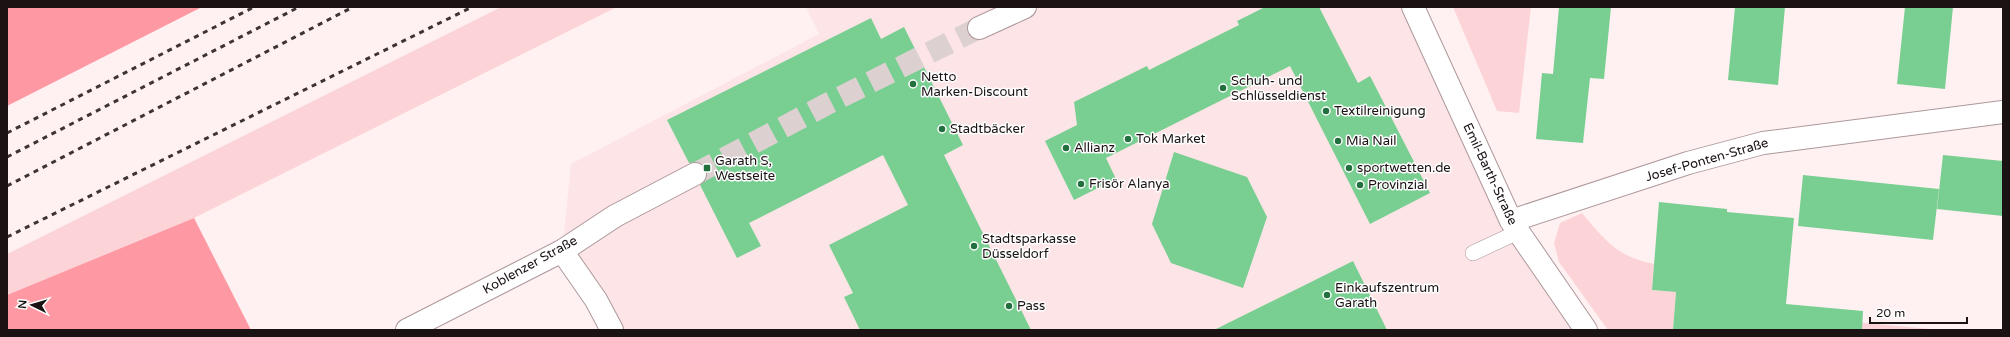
<svg xmlns="http://www.w3.org/2000/svg" width="2010" height="337" font-family="'Varela Round',sans-serif">
	<style>
		.built { fill: #fde4e6 }
		.green { fill: #fcd4d7 }
		.forest { fill: #fe99a4 }
		.building { fill: #79ce91 }
		.lines { fill: none; stroke-linecap: round; stroke-linejoin: round }
		.secondary-tunnel { stroke: #ddd0d1; stroke-width: 22; stroke-dasharray: 22 11; stroke-linecap: butt }
		.service-casing { stroke: #ad989a; stroke-width: 16 }
		.minor-casing { stroke: #ad989a; stroke-width: 24 }
		.secondary-casing { stroke: #ad989a; stroke-width: 24 }
		.service { stroke: #fff; stroke-width: 15 }
		.minor { stroke: #fff; stroke-width: 22 }
		.secondary { stroke: #fff; stroke-width: 22 }
		.rail { stroke: #3c3334; stroke-width: 3; stroke-dasharray: 5 5; stroke-linecap: butt }
		.poi-dot { fill: #23703f; stroke: #fff; stroke-width: 1.5 }
		.labels { text-anchor: middle; dominant-baseline: central; stroke-width: 3; stroke-linejoin: round; paint-order: stroke }
		.poi-label { font-size: 13px; fill: #1a1213; stroke: #fff; text-anchor: start }
		.street-label { font-size: 13px; fill: #1a1213; stroke: #fff }
	</style>
	<rect width="100%" height="100%" fill="#fff1f2"/>
	<path class="built" d="M 806,7 L 1413,7 L 1484,161 L 1586,330 L 612,330 L 562,251 L 571,164 L 819,34 Z"/>
	<path class="green" d="M 501,7 L 617,7 L 194,218 L 7,295 L 7,254 Z
		M 1453,7 L 1531,7 L 1519,113 L 1497,111 Z
		M 1582,213 C 1606,241 1616,256 1654,264 L 1652,290 L 1676,292 L 1673,330 L 1608,330 L 1559,262 L 1554,243 L 1560,223 Z
		M 1822,319 L 1941,330 L 1821,330 Z"/>
	<path class="forest" d="M 7,7 L 202,7 L 7,106 Z
		M 194,218 L 251,330 L 7,330 L 7,295 Z"/>
	<path class="building" d="M 1265,7 L 1319,7 L 1358,83 L 1370,76 L 1430,193 L 1370,224 L 1290,66 L 1106,158 L 1116,179 L 1074,200 L 1045,141 L 1077,125 L 1074,102 L 1147,66 L 1149,70 L 1239,25 L 1237,21 Z
		M 1559,7 L 1611,7 L 1604,79 L 1590,78 L 1583,143 L 1536,139 L 1542,73 L 1553,74 Z
		M 1735,7 L 1785,7 L 1778,85 L 1728,80 Z
		M 1905,7 L 1953,7 L 1945,89 L 1897,84 Z
		M 871,18 L 881,39 L 904,27 L 963,145 L 944,155 L 1031,330 L 860,330 L 844,297 L 853,293 L 829,245 L 908,205 L 883,155 L 749,223 L 761,246 L 737,258 L 700,185 L 706,180 L 707,175 L 706,169 L 701,163 L 695,162 L 689,163 L 667,120 Z
		M 1174,152 L 1247,177 L 1267,217 L 1243,288 L 1171,263 L 1152,224 Z
		M 1943,155 L 2003,161 L 2003,216 L 1937,209 Z
		M 1803,175 L 1939,189 L 1933,240 L 1798,226 Z
		M 1659,202 L 1727,209 L 1727,212 L 1794,218 L 1786,304 L 1863,311 L 1862,330 L 1673,330 L 1676,292 L 1652,290 Z
		M 1353,261 L 1387,330 L 1214,330 L 1301,287 Z"/>
	<g class="lines">
		<path class="secondary-tunnel" d="M 695,174 L 827,104 L 979,28"/>
		<defs>
			<path id="service" d="M 1473,253 L 1518,232"/>
			<path id="minor" d="M 1413,7 L 1511,221 L 1586,330
				M 1511,221 L 1688,163 L 1763,143 L 2003,112
				M 562,251 L 596,300 L 612,330"/>
			<path id="secondary" d="M 979,28 L 1025,7
				M 407,330 L 562,251 L 615,216 L 695,174"/>
		</defs>
		<use href="#service" class="service-casing"/>
		<use href="#minor" class="minor-casing"/>
		<use href="#secondary" class="secondary-casing"/>
		<use href="#service" class="service"/>
		<use href="#minor" class="minor"/>
		<use href="#secondary" class="secondary"/>
		<path class="rail" d="M 7,133 L 254,7
			M 7,157 L 299,7
			M 7,186 L 353,7
			M 7,237 L 472,7"/>
	</g>
	<g class="poi-dot">
		<circle cx="913" cy="84" r="4"/>
		<circle cx="1223" cy="88" r="4"/>
		<circle cx="1326" cy="111" r="4"/>
		<circle cx="942" cy="129" r="4"/>
		<circle cx="1128" cy="139" r="4"/>
		<circle cx="1338" cy="141" r="4"/>
		<circle cx="1066" cy="148" r="4"/>
		<rect x="703" y="164" width="8" height="8" rx="2"/>
		<circle cx="1349" cy="168" r="4"/>
		<circle cx="1081" cy="184" r="4"/>
		<circle cx="1360" cy="185" r="4"/>
		<circle cx="974" cy="246" r="4"/>
		<circle cx="1327" cy="295" r="4"/>
		<circle cx="1009" cy="306" r="4"/>
	</g>
	<g class="labels">
		<g class="poi-label">
			<text x="921" y="77">Netto<tspan x="921" dy="15">Marken-Discount</tspan></text>
			<text x="1231" y="81">Schuh- und<tspan x="1231" dy="15">Schlüsseldienst</tspan></text>
			<text x="1334" y="111">Textilreinigung</text>
			<text x="950" y="129">Stadtbäcker</text>
			<text x="1136" y="139">Tok Market</text>
			<text x="1346" y="141">Mia Nail</text>
			<text x="1074" y="148">Allianz</text>
			<text x="715" y="161">Garath S,<tspan x="715" dy="15">Westseite</tspan></text>
			<text x="1357" y="168">sportwetten.de</text>
			<text x="1089" y="184">Frisör Alanya</text>
			<text x="1368" y="185">Provinzial</text>
			<text x="982" y="239">Stadtsparkasse<tspan x="982" dy="15">Düsseldorf</tspan></text>
			<text x="1335" y="288">Einkaufszentrum<tspan x="1335" dy="15">Garath</tspan></text>
			<text x="1017" y="306">Pass</text>
		</g>
		<g class="street-label">
			<text transform="translate(1707 160) rotate(-16)">Josef-Ponten-Straße</text>
			<text transform="translate(1490 174) rotate(65)">Emil-Barth-Straße</text>
			<text transform="translate(530 265) rotate(-29)">Koblenzer Straße</text>
		</g>
	</g>
	<rect width="2010" height="337" fill="none" stroke="#1a1213" stroke-width="16"/>
	<g transform="translate(32 305) rotate(275)" stroke="#ffffff" stroke-width="3" paint-order="stroke">
	<path d="M0-3L7 15L0 10L-7 15Z" fill="#1a1213"/>
	<text y="-6" font-size="11" font-weight="bold" text-anchor="middle" fill="#1a1213">N</text>
	</g>
	<path d="M1870 317v6h97v-6" fill="none" stroke="#1a1213" stroke-width="2"/>
	<text x="1876" y="317" font-size="12" fill="#1a1213" stroke="#ffffff" stroke-width="3" paint-order="stroke">20 m</text>
</svg>
